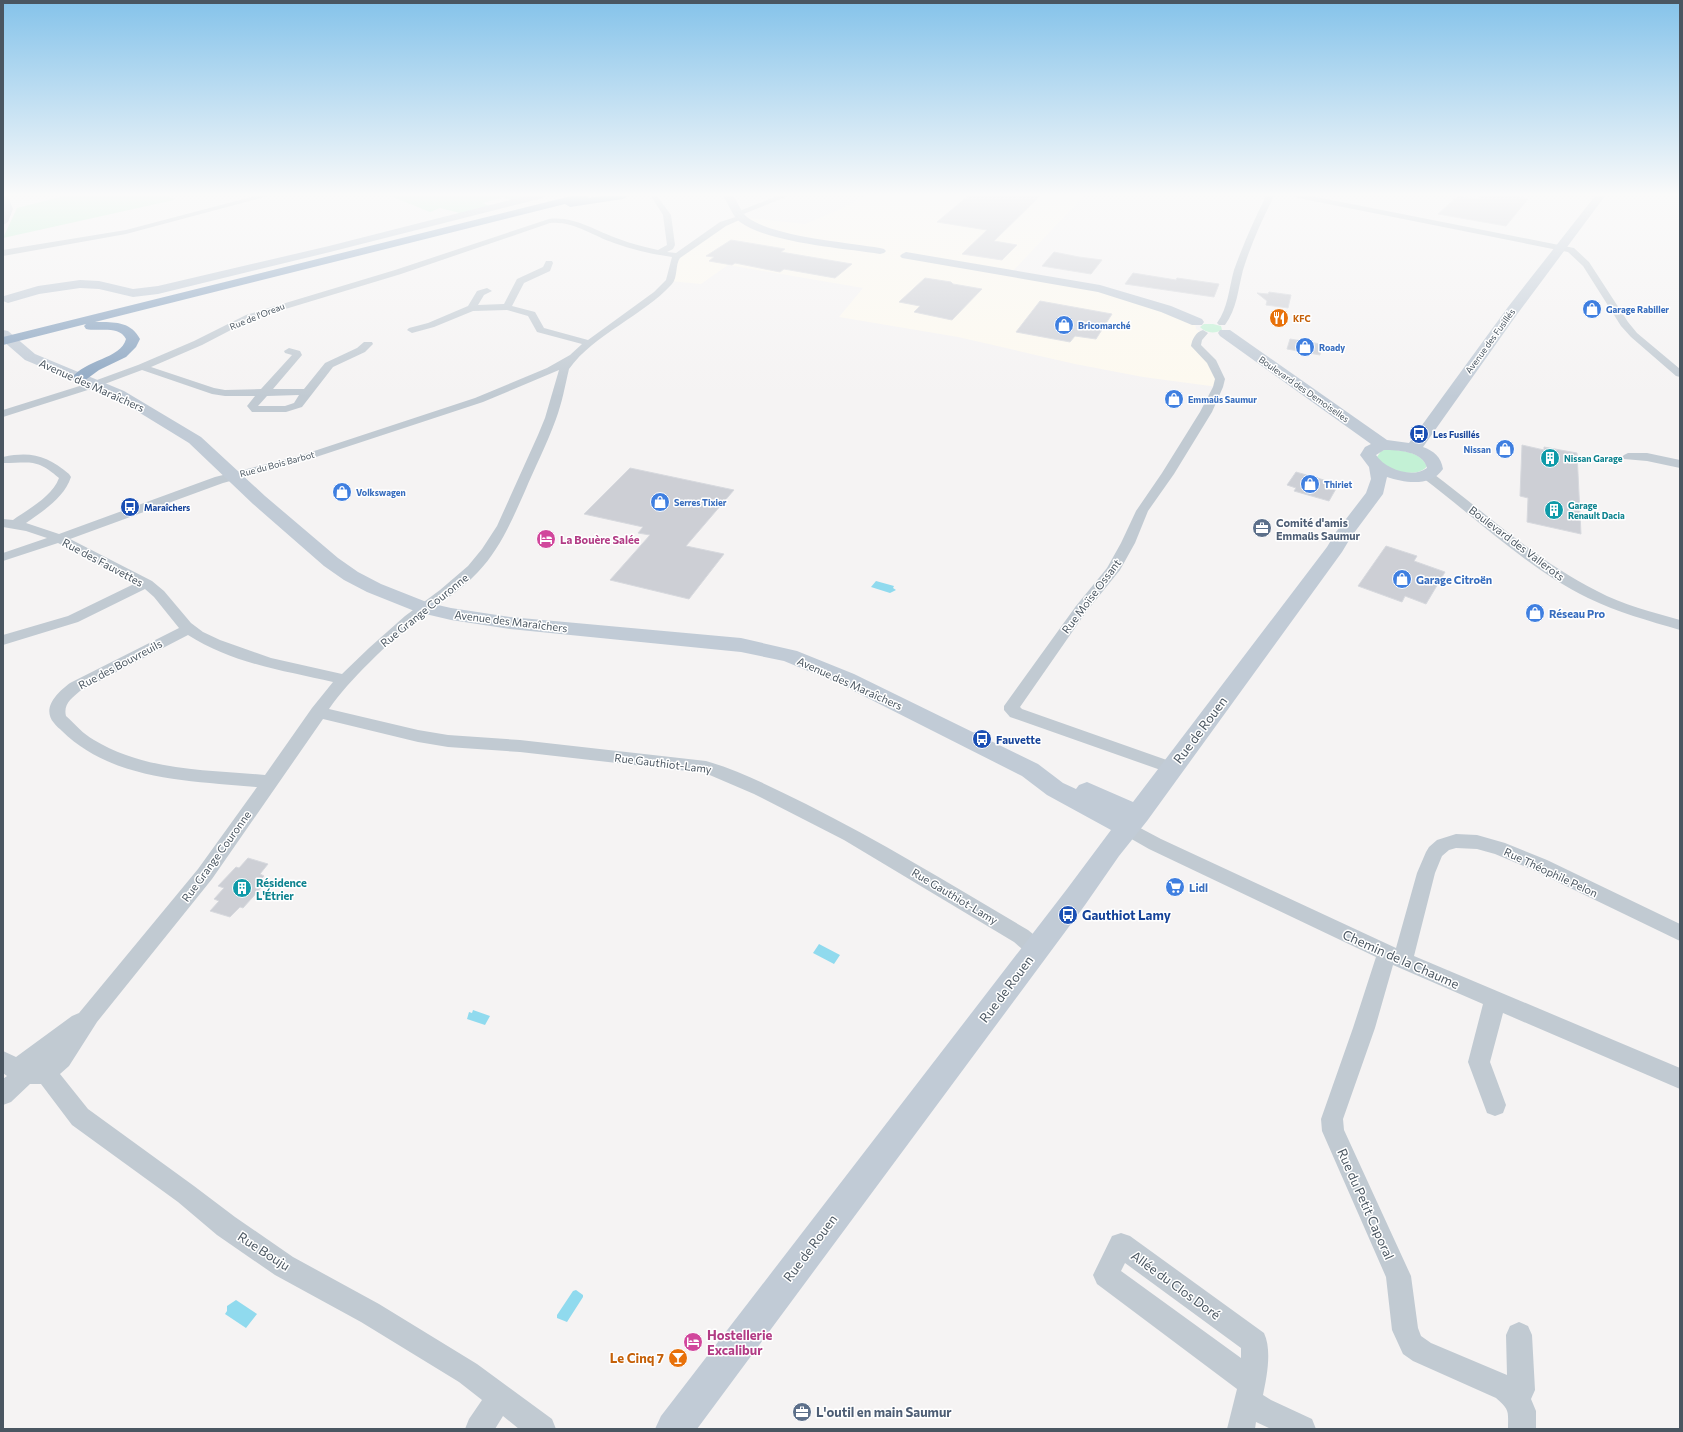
<svg xmlns="http://www.w3.org/2000/svg" width="1683" height="1432" font-family="Commissioner,sans-serif">
	<style>
		.commercial { fill: #fdf9ef }
		.green { fill: #c3f1d5 }
		.water { fill: #90daee }
		.building { fill: #cdcfd5; stroke: #d7d9de }
		.lines { fill: none; stroke-linecap: round; stroke-linejoin: round }
		.street { fill: #c1cad2; fill-rule: evenodd }
		.secondary { fill: #c1cbd6; fill-rule: evenodd }
		.highway { fill: #8ba5c1; fill-rule: evenodd }
		.labels { text-anchor: middle; dominant-baseline: central; stroke-width: 3; stroke-linejoin: round; paint-order: stroke }
		.far-shop-label { font-size: 9px; font-weight: bold; fill: #366cbe; stroke: #fff; text-anchor: start }
		.far-street-label { font-size: 9px; fill: #4a5661; stroke: #fff }
		.far-food-label { font-size: 9px; font-weight: bold; fill: #c56008; stroke: #fff; text-anchor: start }
		.far-transit-label { font-size: 9px; font-weight: bold; fill: #164399; stroke: #fff; text-anchor: start }
		.far-culture-label { font-size: 9px; font-weight: bold; fill: #0d838f; stroke: #fff; text-anchor: start }
		.street-label { font-size: 11px; fill: #4a5661; stroke: #fff }
		.service-label { font-size: 11px; font-weight: bold; fill: #4e5e75; stroke: #fff; text-anchor: start }
		.hotel-label { font-size: 11px; font-weight: bold; fill: #b23c85; stroke: #fff; text-anchor: start }
		.shop-label { font-size: 11px; font-weight: bold; fill: #366cbe; stroke: #fff; text-anchor: start }
		.transit-label { font-size: 11px; font-weight: bold; fill: #164399; stroke: #fff; text-anchor: start }
		.culture-label { font-size: 11px; font-weight: bold; fill: #0d838f; stroke: #fff; text-anchor: start }
		.near-street-label { font-size: 13px; fill: #4a5661; stroke: #fff }
		.near-transit-label { font-size: 13px; font-weight: bold; fill: #164399; stroke: #fff; text-anchor: start }
		.near-hotel-label { font-size: 13px; font-weight: bold; fill: #b23c85; stroke: #fff; text-anchor: start }
		.near-food-label { font-size: 13px; font-weight: bold; fill: #c56008; stroke: #fff; text-anchor: end }
		.near-service-label { font-size: 13px; font-weight: bold; fill: #4e5e75; stroke: #fff; text-anchor: start }
	</style>
	<rect width="100%" height="100%" fill="#f5f3f3"/>
	<path class="commercial" d="M 865,196 L 1084,196 L 1011,273 L 1100,289 L 1195,324 L 1196,329 L 1203,333 L 1197,340 L 1212,362 L 1218,387 L 1143,377 L 1075,364 L 958,337 L 839,317 L 863,288 L 728,265 L 701,284 L 670,281 L 674,260 L 723,224 L 742,217 L 805,224 L 841,209 Z"/>
	<path class="green" d="M 64,196 L 169,196 L 174,200 L 3,238 L 17,208 Z
		M 390,196 L 532,196 L 513,201 L 503,197 L 483,203 L 493,208 L 464,214 L 440,208 L 430,212 Z
		M 1204,324 L 1213,324 L 1221,326 L 1222,330 C 1215,334 1205,333 1200,327 Z
		M 1387,449 C 1403,451 1419,451 1427,466 C 1419,478 1392,472 1383,465 C 1380,463 1378,459 1377,457 L 1381,451 Z"/>
	<path class="water" d="M 876,581 L 894,586 L 893,588 L 896,590 L 890,593 L 871,587 Z
		M 819,944 L 840,955 L 834,964 L 813,953 Z
		M 473,1010 L 490,1016 L 485,1025 L 467,1019 L 469,1012 L 472,1013 Z
		M 576,1290 L 583,1295 L 583,1297 L 567,1322 L 557,1318 L 557,1315 L 573,1291 Z
		M 236,1300 L 257,1314 L 246,1328 L 225,1314 L 227,1311 L 227,1306 Z"/>
	<path class="building" d="M 968,196 L 1040,196 L 994,241 L 1017,245 L 1002,260 L 962,254 L 987,230 L 937,222 Z
		M 1458,196 L 1478,199 L 1481,196 L 1514,196 L 1528,199 L 1506,226 L 1438,214 Z
		M 731,240 L 785,249 L 781,252 L 852,264 L 835,278 L 784,269 L 780,272 L 735,263 L 732,265 L 709,261 L 714,257 L 706,256 Z
		M 1054,252 L 1079,257 L 1102,260 L 1091,274 L 1042,266 Z
		M 1133,273 L 1176,280 L 1177,278 L 1219,284 L 1214,297 L 1125,284 Z
		M 925,278 L 951,282 L 953,284 L 982,289 L 952,320 L 914,312 L 920,306 L 899,302 Z
		M 1269,292 L 1291,295 L 1288,308 L 1266,305 L 1267,301 L 1257,293 L 1268,294 Z
		M 1040,301 L 1112,314 L 1096,339 L 1075,336 L 1070,342 L 1016,332 Z
		M 1290,339 L 1321,344 L 1320,355 L 1287,349 Z
		M 1522,445 L 1544,450 L 1544,447 L 1577,453 L 1581,534 L 1527,522 L 1528,498 L 1520,496 Z
		M 630,468 L 734,490 L 686,546 L 724,554 L 689,599 L 610,580 L 650,535 L 638,533 L 643,527 L 584,514 Z
		M 1296,472 L 1331,482 L 1329,485 L 1337,487 L 1329,501 L 1294,491 L 1296,488 L 1287,485 Z
		M 1386,546 L 1417,556 L 1414,561 L 1445,572 L 1426,604 L 1405,596 L 1402,602 L 1358,586 Z
		M 248,858 L 268,864 L 260,874 L 264,876 L 255,886 L 261,888 L 243,908 L 240,907 L 230,917 L 210,911 L 219,901 L 214,899 L 224,888 L 218,886 L 236,867 L 239,868 Z"/>
	<g class="lines">
		<path class="street" d="M 255,196 L 268,196 L 126,234 L 3,256 L 3,250 L 126,230 Z
			M 651,196 L 657,196 L 671,215 L 675,245 L 673,249 L 667,252 L 676,253 L 720,222 L 742,215 L 746,217 L 726,226 L 680,258 C 675,265 678,277 672,284 C 643,316 594,334 569,369 C 565,386 562,403 556,419 C 547,444 535,467 525,491 C 512,520 500,549 478,572 C 460,591 437,605 416,621 C 388,643 349,680 329,709 L 418,730 L 448,735 L 520,740 L 706,761 C 741,771 773,788 806,804 C 882,842 955,887 1028,930 L 1043,942 L 1046,948 L 1043,954 C 1030,959 1024,950 1014,942 L 844,840 L 754,794 L 705,773 L 520,752 L 448,747 L 418,742 L 323,719 L 212,879 L 97,1022 L 69,1066 L 60,1074 L 88,1109 L 194,1186 L 235,1217 L 293,1257 L 379,1304 L 477,1364 L 552,1419 L 556,1429 L 519,1429 L 503,1416 L 495,1429 L 465,1429 L 469,1419 L 482,1400 L 459,1382 L 361,1322 L 275,1275 L 217,1235 L 178,1202 L 72,1125 L 41,1084 L 30,1084 L 11,1102 L 3,1105 L 3,1079 L 7,1076 L 3,1073 L 3,1051 L 16,1057 L 72,1016 L 79,1013 L 198,869 L 257,787 C 191,781 113,781 62,731 C 60,729 56,726 54,723 C 41,708 58,692 70,683 L 179,628 L 154,597 L 145,589 L 78,622 L 3,645 L 3,635 L 68,616 L 136,583 L 58,543 L 3,561 L 3,553 L 47,538 L 26,531 L 3,527 L 3,519 L 13,520 C 28,509 52,497 59,478 C 36,458 31,463 3,463 L 3,457 C 32,451 47,456 69,474 L 71,477 C 64,498 43,511 26,523 L 59,534 L 215,477 L 302,455 L 475,398 L 547,368 L 570,355 L 582,344 L 537,332 L 528,316 L 507,310 L 473,311 L 434,327 L 412,333 L 407,330 L 409,328 L 428,323 L 468,306 L 477,291 L 487,288 L 492,291 L 484,295 L 478,305 L 504,304 L 517,279 L 543,267 L 546,261 L 552,261 L 553,263 L 550,271 L 524,283 L 512,306 L 535,312 L 544,328 L 588,340 L 654,292 L 666,280 L 672,257 C 652,254 633,250 614,243 C 593,236 574,221 550,223 L 401,274 L 252,319 L 202,345 L 151,367 L 214,388 L 225,390 L 261,389 L 292,355 L 285,353 L 284,351 L 289,348 L 300,351 L 302,355 L 273,389 L 304,389 L 325,363 L 357,348 L 364,342 L 372,342 L 373,344 L 365,352 L 333,367 L 302,407 L 286,412 L 252,412 L 247,406 L 255,396 L 225,396 L 212,394 L 142,370 L 94,388 L 3,417 L 3,410 L 86,384 L 138,365 L 194,341 L 246,315 L 395,270 L 549,219 C 575,216 595,231 619,239 C 632,244 645,247 658,250 L 667,245 L 663,215 ZM 559,370 L 545,418 L 538,435 L 497,526 L 482,549 L 468,566 L 440,590 L 405,616 L 369,648 L 342,674 L 271,658 L 220,640 L 203,632 L 191,623 L 164,591 L 152,581 L 70,539 L 223,483 L 310,459 L 483,402 ZM 299,395 L 294,403 L 285,406 L 258,406 L 267,396 ZM 188,635 C 231,663 285,671 333,682 L 312,708 L 265,775 C 208,770 145,771 94,740 C 83,734 75,724 66,716 C 63,704 72,698 80,691 Z
			M 777,196 L 788,196 L 741,215 L 735,215 L 734,213 Z
			M 1266,196 L 1274,196 C 1262,220 1251,244 1243,270 C 1238,289 1237,309 1225,325 L 1219,325 L 1217,323 C 1228,308 1229,288 1234,270 C 1243,245 1254,220 1266,196 Z
			M 1294,196 L 1311,196 L 1574,248 L 1589,262 L 1628,322 L 1637,333 L 1680,369 L 1680,377 L 1676,376 L 1631,337 L 1621,326 L 1583,266 L 1568,252 L 1298,198 Z
			M 1203,330 L 1208,333 L 1202,340 L 1201,345 L 1216,360 L 1225,379 L 1223,387 L 1212,412 L 1174,474 L 1148,511 L 1135,543 L 1120,570 L 1086,612 L 1020,707 L 1022,709 L 1178,764 L 1180,768 L 1178,772 L 1172,774 L 1010,717 L 1004,710 L 1004,706 L 1076,606 L 1107,568 L 1121,543 L 1136,511 L 1162,473 L 1200,412 L 1213,387 L 1215,379 L 1207,363 L 1191,346 C 1192,339 1196,332 1203,330 Z
			M 1628,453 L 1647,453 L 1680,460 L 1680,468 L 1647,461 L 1624,459 L 1622,457 L 1624,455 Z
			M 1427,471 L 1431,472 C 1485,512 1536,561 1597,591 C 1623,605 1652,612 1680,620 L 1680,630 C 1649,621 1617,612 1588,598 C 1527,568 1476,518 1423,478 L 1421,475 L 1423,472 Z
			M 1127,821 L 1161,839 L 1396,948 L 1417,873 L 1426,852 L 1429,847 L 1437,840 L 1456,834 L 1477,835 L 1505,843 L 1547,860 L 1680,924 L 1680,941 L 1533,870 L 1495,854 L 1477,849 L 1456,848 L 1449,850 L 1442,856 L 1435,873 L 1414,956 L 1680,1068 L 1680,1089 L 1503,1013 L 1490,1062 L 1506,1105 L 1503,1113 L 1495,1116 L 1487,1113 L 1468,1062 L 1483,1004 L 1393,965 L 1375,1028 L 1343,1119 L 1344,1130 L 1411,1276 L 1418,1328 L 1421,1336 L 1431,1343 L 1507,1375 L 1506,1335 L 1510,1326 L 1519,1322 L 1528,1326 L 1532,1335 L 1535,1390 L 1531,1399 L 1536,1411 L 1536,1429 L 1508,1429 C 1508,1411 1510,1410 1496,1398 L 1413,1361 L 1403,1354 L 1392,1330 L 1386,1277 L 1322,1131 L 1321,1119 L 1353,1028 L 1376,957 L 1149,849 L 1121,833 L 1118,828 L 1121,823 Z
			M 1121,1233 L 1130,1236 L 1264,1333 C 1272,1350 1267,1376 1263,1395 L 1271,1400 L 1312,1419 L 1316,1429 L 1271,1429 L 1256,1422 L 1255,1429 L 1227,1429 L 1237,1389 L 1097,1284 L 1093,1275 L 1112,1236 ZM 1125,1263 L 1241,1348 L 1241,1358 L 1121,1271 Z"/>
		<path class="secondary" d="M 3,196 L 8,196 L 13,209 L 8,222 L 3,225 Z
			M 526,196 L 544,196 L 543,198 L 330,252 L 158,294 L 133,297 L 99,289 L 80,288 L 39,294 L 8,303 L 3,301 L 4,296 L 38,286 L 80,280 L 99,281 L 133,289 L 158,286 L 329,246 Z
			M 723,196 L 733,196 C 738,202 741,212 747,217 C 773,237 846,242 880,248 L 884,249 L 886,251 L 884,253 L 880,254 C 843,248 769,243 740,222 C 732,216 729,204 723,196 Z
			M 1595,196 L 1605,196 L 1518,313 L 1423,447 C 1434,451 1441,457 1443,469 C 1431,487 1405,483 1387,477 L 1383,494 L 1351,537 L 1342,552 L 1147,821 L 1119,856 L 1085,905 L 697,1429 L 655,1429 L 661,1416 L 1067,889 L 1111,830 L 1047,795 L 1022,776 L 840,684 L 784,661 L 741,652 L 510,629 L 451,620 L 417,612 L 367,592 L 344,580 L 324,566 L 253,504 L 189,443 L 114,397 L 25,360 L 3,341 L 3,330 L 8,331 L 35,354 L 124,391 L 201,437 L 265,496 L 338,558 L 358,572 L 381,584 L 429,603 L 451,608 L 510,617 L 741,638 L 797,651 L 854,674 L 1038,764 L 1063,783 L 1076,789 L 1079,785 L 1087,782 L 1133,802 L 1327,547 L 1336,532 L 1366,493 L 1371,479 L 1369,467 L 1360,455 L 1365,447 L 1371,444 L 1220,336 L 1218,333 L 1220,330 L 1230,330 L 1387,440 L 1409,443 L 1508,307 ZM 1384,450 C 1397,450 1423,451 1427,468 C 1413,479 1385,469 1376,455 Z
			M 906,252 L 1100,285 L 1171,306 L 1202,319 L 1204,322 L 1202,325 L 1192,325 L 1161,312 L 1098,292 L 902,258 L 900,256 L 902,254 Z"/>
		<path class="highway" d="M 571,196 L 589,196 L 588,198 L 601,196 L 628,196 L 623,199 L 570,207 L 565,204 L 95,322 C 113,322 131,321 140,339 L 136,347 L 126,357 L 99,370 L 84,381 L 79,382 L 74,381 L 72,378 C 84,360 121,359 126,339 C 119,325 99,332 86,329 L 84,326 L 86,324 L 3,345 L 3,337 Z"/>
	</g>
	<linearGradient id="sky" x2="0" y2="1"><stop stop-color="#85c3ea"/><stop offset="0.49" stop-color="#fafafa"/><stop offset="1" stop-color="#fafafa" stop-opacity="0"/></linearGradient>
	<rect width="1683" height="397" fill="url(#sky)"/>
	<defs>
		<symbol id="shop-disc" viewBox="-11 -11 22 22"><circle r="9.5" fill="#3f7fe0" stroke="#fff"/><path d="M-5-2.5h2.3a2.7 3.5 0 0 1 5.4 0H5L5.5 6h-11ZM-1.5-2.5h3a1.5 2.3 0 0 0-3 0Z" fill="#fff"/></symbol>
		<symbol id="restaurant-disc" viewBox="-11 -11 22 22"><circle r="9.5" fill="#e8710a" stroke="#fff"/><path d="M-5-6h1v4h1v-4h1v4h1v-4h1v5L-1.5 .5V6h-2V.5L-5-1ZM5-6V6H3V1.5H1.5Q1.5-4 5-6Z" fill="#fff"/></symbol>
		<symbol id="bus-disc" viewBox="-11 -11 22 22"><circle r="9.5" fill="#1a4fb4" stroke="#fff"/><path d="M-5-6H5V4H4V6H2V4H-2V6H-4V4H-5ZM-3.5-4V0h7V-4ZM-3.5 1.2v1.5H-2V1.2ZM2 1.2v1.5H3.5V1.2Z" fill="#fff"/></symbol>
		<symbol id="building-disc" viewBox="-11 -11 22 22"><circle r="9.5" fill="#0f9aa8" stroke="#fff"/><path d="M-4-6H4V6H1V3H-1V6H-4ZM-2.5-4.3h1.7v1.8h-1.7ZM.8-4.3h1.7v1.8H.8ZM-2.5-1h1.7V.8h-1.7ZM.8-1h1.7V.8H.8Z" fill="#fff"/></symbol>
		<symbol id="office-disc" viewBox="-11 -11 22 22"><circle r="9.5" fill="#5c6f8a" stroke="#fff"/><path d="M-6-3h4V-5.5h4V-3h4V5H-6ZM-1-4.5V-3h2v-1.5ZM-6 0V1H6V0Z" fill="#fff"/></symbol>
		<symbol id="hotel-disc" viewBox="-11 -11 22 22"><circle r="9.5" fill="#d1479c" stroke="#fff"/><path d="M-6-4.5h1.5V1H6V5H4.5V3h-9V5H-6ZM-4 0a1.8 1.8 0 1 1 3.6 0ZM.5 0V-2.5h3Q6-2.5 6 0Z" fill="#fff"/></symbol>
		<symbol id="supermarket-disc" viewBox="-11 -11 22 22"><circle r="9.5" fill="#3f7fe0" stroke="#fff"/><path d="M-6-5.5h2.5l.6 2H6L4.5 2H-2.5L-4.4-4H-6ZM-1.5 3.2a1.3 1.3 0 1 0 .1 0ZM3 3.2a1.3 1.3 0 1 0 .1 0Z" fill="#fff"/></symbol>
		<symbol id="bar-disc" viewBox="-11 -11 22 22"><circle r="9.5" fill="#e8710a" stroke="#fff"/><path d="M-6-5H6L.8 .8V4.5H3.5V6h-7V4.5H-.8V.8Z" fill="#fff"/></symbol>
	</defs>
	<g fill-rule="evenodd">
		<use href="#shop-disc" x="1581" y="298" width="22" height="22"/>
		<use href="#restaurant-disc" x="1268" y="307" width="22" height="22"/>
		<use href="#shop-disc" x="1053" y="314" width="22" height="22"/>
		<use href="#shop-disc" x="1294" y="336" width="22" height="22"/>
		<use href="#shop-disc" x="1163" y="388" width="22" height="22"/>
		<use href="#bus-disc" x="1408" y="423" width="22" height="22"/>
		<use href="#shop-disc" x="1494" y="438" width="22" height="22"/>
		<use href="#building-disc" x="1539" y="447" width="22" height="22"/>
		<use href="#shop-disc" x="1299" y="473" width="22" height="22"/>
		<use href="#shop-disc" x="331" y="481" width="22" height="22"/>
		<use href="#shop-disc" x="649" y="491" width="22" height="22"/>
		<use href="#bus-disc" x="119" y="496" width="22" height="22"/>
		<use href="#building-disc" x="1543" y="499" width="22" height="22"/>
		<use href="#office-disc" x="1251" y="517" width="22" height="22"/>
		<use href="#hotel-disc" x="535" y="528" width="22" height="22"/>
		<use href="#shop-disc" x="1391" y="568" width="22" height="22"/>
		<use href="#shop-disc" x="1524" y="602" width="22" height="22"/>
		<use href="#bus-disc" x="971" y="728" width="22" height="22"/>
		<use href="#supermarket-disc" x="1164" y="876" width="22" height="22"/>
		<use href="#building-disc" x="231" y="877" width="22" height="22"/>
		<use href="#bus-disc" x="1057" y="904" width="22" height="22"/>
		<use href="#hotel-disc" x="682" y="1331" width="22" height="22"/>
		<use href="#bar-disc" x="667" y="1347" width="22" height="22"/>
		<use href="#office-disc" x="791" y="1401" width="22" height="22"/>
	</g>
	<g class="labels">
		<g class="far-shop-label">
			<text x="1606" y="309">Garage Rabiller</text>
			<text x="1078" y="325">Bricomarché</text>
			<text x="1319" y="347">Roady</text>
			<text x="1188" y="399">Emmaüs Saumur</text>
			<text x="1491" y="449" text-anchor="end">Nissan</text>
			<text x="1324" y="484">Thiriet</text>
			<text x="356" y="492">Volkswagen</text>
			<text x="674" y="502">Serres Tixier</text>
		</g>
		<g class="far-street-label">
			<text transform="translate(257 316) rotate(-22)">Rue de l'Oreau</text>
			<text transform="translate(1490 341) rotate(-54)">Avenue des Fusillés</text>
			<text transform="translate(1304 389) rotate(35)">Boulevard des Demoiselles</text>
			<text transform="translate(277 464) rotate(-15)">Rue du Bois Barbot</text>
		</g>
		<g class="far-food-label">
			<text x="1293" y="318">KFC</text>
		</g>
		<g class="far-transit-label">
			<text x="1433" y="434">Les Fusillés</text>
			<text x="144" y="507">Maraîchers</text>
		</g>
		<g class="far-culture-label">
			<text x="1564" y="458">Nissan Garage</text>
			<text x="1568" y="505">Garage<tspan x="1568" dy="10">Renault Dacia</tspan></text>
		</g>
		<g class="street-label">
			<text transform="translate(92 385) rotate(24)">Avenue des Maraîchers</text>
			<text transform="translate(1517 543) rotate(37)">Boulevard des Vallerots</text>
			<text transform="translate(103 562) rotate(28)">Rue des Fauvettes</text>
			<text transform="translate(1091 596) rotate(-53)">Rue Moïse Ossant</text>
			<text transform="translate(424 610) rotate(-39)">Rue Grange Couronne</text>
			<text transform="translate(511 621) rotate(7)">Avenue des Maraîchers</text>
			<text transform="translate(120 664) rotate(-28)">Rue des Bouvreuils</text>
			<text transform="translate(850 683) rotate(24)">Avenue des Maraîchers</text>
			<text transform="translate(663 763) rotate(7)">Rue Gauthiot-Lamy</text>
			<text transform="translate(216 856) rotate(-54)">Rue Grange Couronne</text>
			<text transform="translate(1551 872) rotate(25)">Rue Théophile Pelon</text>
			<text transform="translate(955 896) rotate(31)">Rue Gauthiot-Lamy</text>
		</g>
		<g class="service-label">
			<text x="1276" y="522">Comité d'amis<tspan x="1276" dy="13">Emmaüs Saumur</tspan></text>
		</g>
		<g class="hotel-label">
			<text x="560" y="539">La Bouère Salée</text>
		</g>
		<g class="shop-label">
			<text x="1416" y="579">Garage Citroën</text>
			<text x="1549" y="613">Réseau Pro</text>
			<text x="1189" y="887">Lidl</text>
		</g>
		<g class="transit-label">
			<text x="996" y="739">Fauvette</text>
		</g>
		<g class="culture-label">
			<text x="256" y="882">Résidence<tspan x="256" dy="13">L'Étrier</tspan></text>
		</g>
		<g class="near-street-label">
			<text transform="translate(1200 730) rotate(-53)">Rue de Rouen</text>
			<text transform="translate(1401 959) rotate(24)">Chemin de la Chaume</text>
			<text transform="translate(1006 989) rotate(-53)">Rue de Rouen</text>
			<text transform="translate(1366 1204) rotate(66)">Rue du Petit Caporal</text>
			<text transform="translate(810 1248) rotate(-53)">Rue de Rouen</text>
			<text transform="translate(264 1251) rotate(33)">Rue Bouju</text>
			<text transform="translate(1176 1285) rotate(36)">Allée du Clos Doré</text>
		</g>
		<g class="near-transit-label">
			<text x="1082" y="915">Gauthiot Lamy</text>
		</g>
		<g class="near-hotel-label">
			<text x="707" y="1335">Hostellerie<tspan x="707" dy="15">Excalibur</tspan></text>
		</g>
		<g class="near-food-label">
			<text x="664" y="1358">Le Cinq 7</text>
		</g>
		<g class="near-service-label">
			<text x="816" y="1412">L'outil en main Saumur</text>
		</g>
	</g>
	<rect width="1683" height="1432" fill="none" stroke="#4a5661" stroke-width="8"/>
</svg>
